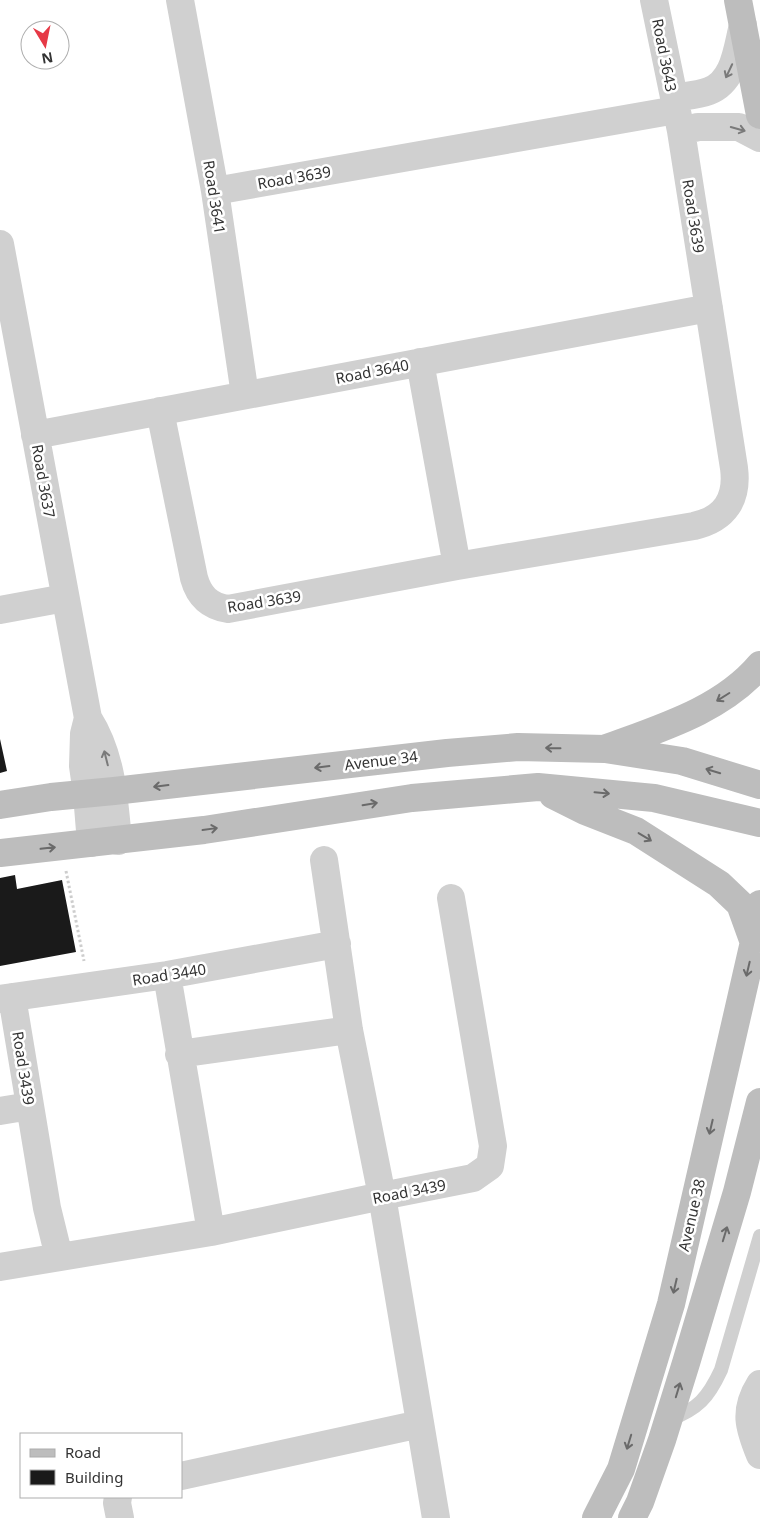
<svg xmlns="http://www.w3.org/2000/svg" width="760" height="1518" font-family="'Noto Sans',sans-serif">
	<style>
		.building { fill: #1a1a1a }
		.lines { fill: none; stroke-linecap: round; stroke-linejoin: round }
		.path { stroke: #cdcdcd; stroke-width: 3; stroke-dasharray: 2.5 2.5; stroke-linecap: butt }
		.lane { stroke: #d0d0d0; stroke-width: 14 }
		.street { stroke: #d0d0d0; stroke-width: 28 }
		.secondary { stroke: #bdbdbd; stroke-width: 28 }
		.oneway { stroke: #7a7a7a }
		.oneway2 { stroke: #6a6a6a }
		.labels { text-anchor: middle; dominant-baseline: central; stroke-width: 5; stroke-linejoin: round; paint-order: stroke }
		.street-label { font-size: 15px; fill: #333; stroke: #fff }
	</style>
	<rect width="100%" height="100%" fill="#fff"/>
	<path class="building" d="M 0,739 L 7,771 L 0,773 Z
		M 15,875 L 17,889 L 62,880 L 76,952 L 0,966 L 0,878 Z"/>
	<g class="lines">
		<path class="path" d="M 66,871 L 84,961"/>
		<path class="lane" d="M 669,1420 C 698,1409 708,1398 721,1370 L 760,1236"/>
		<path class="street" d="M 180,0 L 215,191 L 245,395
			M 674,98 C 685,96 698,95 709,91 C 735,81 737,48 743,25
			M 681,131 L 698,127 L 739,127 L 760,138
			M 215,191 L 676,110
			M 0,244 L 88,718 C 112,756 114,797 118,841
			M 420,362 L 457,566
			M 160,411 L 194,578 C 199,596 209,606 228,609 L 457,566 L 694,526 C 725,519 738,499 734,468 L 681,131 L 654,0
			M 35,435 L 709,308
			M 0,610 L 65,598
			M 88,718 L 84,734 L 83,766 L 87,794 L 91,843
			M 324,860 L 349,1030 L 382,1196 L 436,1518
			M 167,975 L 211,1232
			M 12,997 L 47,1208 L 59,1257
			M 0,999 L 167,975 L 337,944
			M 179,1054 L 349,1030
			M 0,1111 L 30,1106
			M 0,1267 L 211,1232 L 382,1196 L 473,1178 L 490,1166 L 493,1146 L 451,898
			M 760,1384 C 743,1411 749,1428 760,1455
			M 181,1476 L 420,1424
			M 118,1497 L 117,1503 L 120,1518"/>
		<path class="secondary" d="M 738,0 L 760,115
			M 607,748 C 661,728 722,710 760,665
			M 553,795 L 585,811 L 636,831 L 719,884 L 740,904 L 753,940
			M 0,805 L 51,797 L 114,791 L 447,753 L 518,747 L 605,749 L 682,761 L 760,785
			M 0,853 L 204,830 L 412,798 L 538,787 L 654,798 L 760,823
			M 596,1518 L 621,1469 L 671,1304 L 754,942 L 760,904
			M 632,1518 L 640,1502 L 662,1440 L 686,1363 L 737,1192 L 760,1102"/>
	</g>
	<defs><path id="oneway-shaft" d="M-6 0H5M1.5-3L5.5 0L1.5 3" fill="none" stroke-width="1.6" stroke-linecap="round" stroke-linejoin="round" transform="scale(1.25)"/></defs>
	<g class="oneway">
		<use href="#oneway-shaft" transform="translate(729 71) rotate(115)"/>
		<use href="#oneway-shaft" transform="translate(738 129) rotate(16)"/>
		<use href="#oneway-shaft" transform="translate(106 758) rotate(-104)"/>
	</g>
	<g class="oneway2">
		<use href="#oneway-shaft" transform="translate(723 697) rotate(148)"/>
		<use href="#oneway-shaft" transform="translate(553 748) rotate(-179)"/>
		<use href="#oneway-shaft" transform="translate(322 767) rotate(173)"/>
		<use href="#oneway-shaft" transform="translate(713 771) rotate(-163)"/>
		<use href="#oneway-shaft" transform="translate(161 786) rotate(173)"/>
		<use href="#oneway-shaft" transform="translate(602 793) rotate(5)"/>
		<use href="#oneway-shaft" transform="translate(370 804) rotate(-9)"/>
		<use href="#oneway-shaft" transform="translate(210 829) rotate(-8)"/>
		<use href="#oneway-shaft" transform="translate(645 837) rotate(31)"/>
		<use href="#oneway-shaft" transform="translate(48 848) rotate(-6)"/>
		<use href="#oneway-shaft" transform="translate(748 969) rotate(103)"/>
		<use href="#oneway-shaft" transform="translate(711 1127) rotate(103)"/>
		<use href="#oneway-shaft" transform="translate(725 1234) rotate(-73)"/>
		<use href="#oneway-shaft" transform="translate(675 1286) rotate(103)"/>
		<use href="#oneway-shaft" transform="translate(678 1390) rotate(-73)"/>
		<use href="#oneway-shaft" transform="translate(629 1442) rotate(107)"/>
	</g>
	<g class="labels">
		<g class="street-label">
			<text transform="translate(665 55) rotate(79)">Road 3643</text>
			<text transform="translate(294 177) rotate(-10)">Road 3639</text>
			<text transform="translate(215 197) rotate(81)">Road 3641</text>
			<text transform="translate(694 216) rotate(81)">Road 3639</text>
			<text transform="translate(372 371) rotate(-11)">Road 3640</text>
			<text transform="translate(44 481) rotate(80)">Road 3637</text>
			<text transform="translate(264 601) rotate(-9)">Road 3639</text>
			<text transform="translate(381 760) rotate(-7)">Avenue 34</text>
			<text transform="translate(169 974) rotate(-9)">Road 3440</text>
			<text transform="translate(24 1068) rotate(81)">Road 3439</text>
			<text transform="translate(409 1191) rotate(-11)">Road 3439</text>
			<text transform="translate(691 1215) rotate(-77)">Avenue 38</text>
		</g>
	</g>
	<rect x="20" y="1433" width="162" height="65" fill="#ffffff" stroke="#adadad"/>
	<rect x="30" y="1449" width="25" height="8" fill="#bdbdbd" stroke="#adadad"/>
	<text x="65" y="1458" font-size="15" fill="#333333">Road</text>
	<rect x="30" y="1470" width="25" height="15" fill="#1a1a1a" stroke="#adadad"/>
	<text x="65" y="1483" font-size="15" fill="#333333">Building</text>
	<g transform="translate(45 45) rotate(170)"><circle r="24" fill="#ffffff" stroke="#adadad"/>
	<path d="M0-4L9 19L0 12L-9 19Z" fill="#e63946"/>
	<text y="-8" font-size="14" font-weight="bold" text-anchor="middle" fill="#333333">N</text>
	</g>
</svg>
